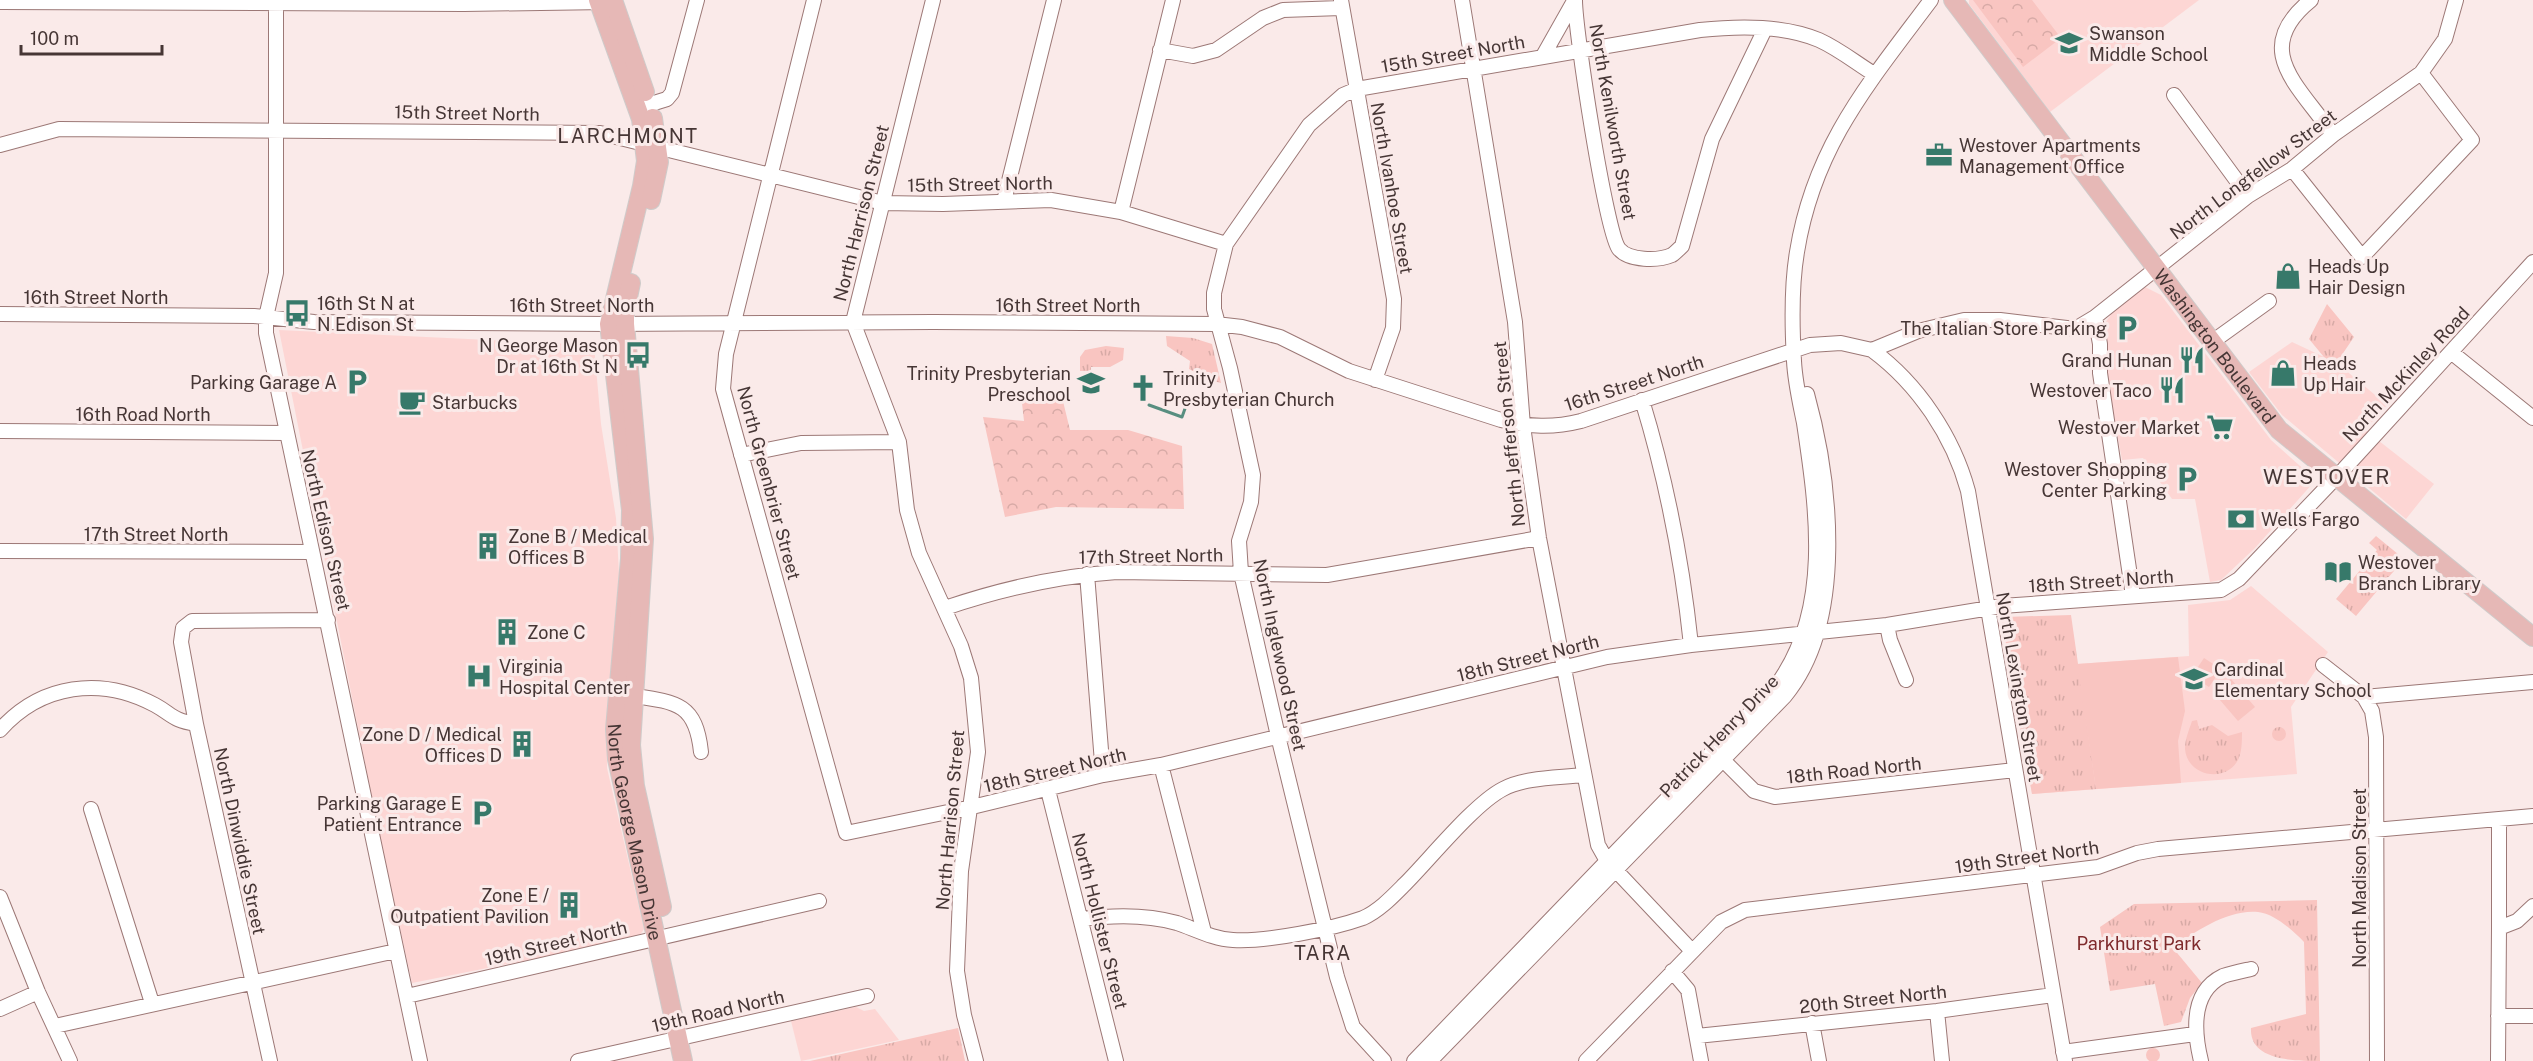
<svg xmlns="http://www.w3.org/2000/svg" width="2533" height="1061" font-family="'Public Sans',sans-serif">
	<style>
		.built { fill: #fdd6d4 }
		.grass { fill: url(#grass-tufts) }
		.forest { fill: url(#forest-crowns) }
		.pitch { fill: #f9c5c1 }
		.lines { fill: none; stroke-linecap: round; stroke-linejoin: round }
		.stream { stroke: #588e80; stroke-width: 3 }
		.minor-casing { stroke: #9c7876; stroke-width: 16 }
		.major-casing { stroke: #cfcbca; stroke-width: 20 }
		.minor { stroke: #fff; stroke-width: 14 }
		.major { stroke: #e6b8b6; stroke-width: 18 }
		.labels { text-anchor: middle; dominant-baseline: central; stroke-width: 6; stroke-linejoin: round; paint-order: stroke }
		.poi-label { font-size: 18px; fill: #463635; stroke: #faeae9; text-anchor: start }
		.street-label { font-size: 18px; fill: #463635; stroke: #faeae9 }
		.park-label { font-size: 18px; fill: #7e292b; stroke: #faeae9 }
		.neighbourhood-label { font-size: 20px; letter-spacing: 1.5px; fill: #463635; stroke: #faeae9 }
		.quarter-label { font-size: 21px; letter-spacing: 1.5px; fill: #463635; stroke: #faeae9 }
	</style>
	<defs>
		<pattern id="grass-tufts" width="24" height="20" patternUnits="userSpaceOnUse" patternTransform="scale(1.5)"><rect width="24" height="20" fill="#f9c5c1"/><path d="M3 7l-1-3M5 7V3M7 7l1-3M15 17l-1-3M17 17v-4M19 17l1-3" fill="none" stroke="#d7aaa6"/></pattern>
		<pattern id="forest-crowns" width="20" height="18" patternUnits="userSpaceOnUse" patternTransform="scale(1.5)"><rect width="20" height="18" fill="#f9c5c1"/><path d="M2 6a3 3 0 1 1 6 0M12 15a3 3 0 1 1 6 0" fill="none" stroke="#d7aaa6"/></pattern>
	</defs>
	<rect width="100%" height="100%" fill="#faeae9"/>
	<path class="built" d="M 1969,0 L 2199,0 L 2050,112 L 1969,4 Z
		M 2145,287 L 2161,295 L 2271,440 L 2308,473 L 2314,482 L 2255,548 L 2221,580 L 2210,582 L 2195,499 L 2172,499 L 2143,458 L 2122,460 L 2107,379 L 2105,323 L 2114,310 Z
		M 279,330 L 594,345 L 601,424 L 616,518 L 619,574 L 608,708 L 607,768 L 644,929 L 638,938 L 412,983 L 377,823 Z
		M 2292,342 L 2337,363 L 2387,405 L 2365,430 L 2434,484 L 2406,519 L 2282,415 L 2249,372 Z
		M 2251,586 L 2328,652 L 2291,707 L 2297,774 L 2032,794 L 2017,708 L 2080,694 L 2077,664 L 2189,656 L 2188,605 L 2230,600 Z
		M 856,1007 L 864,1011 L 875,1009 L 899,1040 L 801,1061 L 791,1021 Z"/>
	<path class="grass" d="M 2327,304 L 2354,337 L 2333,368 L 2309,339 Z
		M 1166,336 L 1193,338 L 1212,344 L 1221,383 L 1210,380 L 1189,369 L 1190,361 L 1167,346 Z
		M 1106,346 L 1124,348 L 1123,360 L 1110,367 L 1091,367 L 1091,371 L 1080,371 L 1080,357 L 1085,350 Z
		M 2376,536 L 2404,559 L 2356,616 L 2336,599 L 2377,550 L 2369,543 Z
		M 2071,615 L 2096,789 L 2032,794 L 2002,621 L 2005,617 Z
		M 2197,720 L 2199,729 L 2212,725 L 2228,736 L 2242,732 C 2242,741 2242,752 2238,760 C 2225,784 2187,776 2185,749 C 2185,739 2189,730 2192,721 Z
		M2272 734a7 7 0 1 1 14 0a7 7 0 1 1-14 0Z
		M 2317,900 L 2320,1061 C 2295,1061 2249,1061 2251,1028 L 2306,1014 L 2304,942 C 2292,930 2275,914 2258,912 C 2229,909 2195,931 2173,948 L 2202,983 L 2190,998 L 2181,1022 L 2164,1026 L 2155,984 L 2110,991 L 2100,927 L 2134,904 Z
		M 958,1028 L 965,1061 L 810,1061 Z
		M2146 1055a7 7 0 1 1 14 0a7 7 0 1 1-14 0Z"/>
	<path class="forest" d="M 1973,0 L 2032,0 L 2061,38 L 2023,67 Z
		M 1061,393 L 1070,430 L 1128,430 L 1182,446 L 1184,509 L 1056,507 L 1005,517 L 983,417 L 1024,421 L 1021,394 Z"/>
	<path class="pitch" d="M 2178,657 L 2185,711 L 2178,741 L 2181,783 L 2096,789 L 2077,664 Z
		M 2204,658 L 2221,669 L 2209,687 L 2192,676 Z
		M 2231,679 L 2255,707 L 2238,721 L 2214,693 Z"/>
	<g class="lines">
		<path class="stream" d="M 1149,405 L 1182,417 L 1187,403"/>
		<defs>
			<path id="minor" d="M 276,0 L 276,273 L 266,317 L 266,333 L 420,1061
				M 814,0 L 726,354 L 723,389 L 846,833 L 972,807 L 1103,775 L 1161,765 L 1607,657 L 1691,645 L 1887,625 L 2002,606 L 2221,590 L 2239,579 L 2344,469 L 2533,262
				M 933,0 L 853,322 L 899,442 L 907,510 L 919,553 L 961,646 L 971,678 L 978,752 L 961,871 L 957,971 L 964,1015 L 976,1061
				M 1341,0 L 1394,299 L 1393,328 L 1375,380
				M 1462,0 L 1515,322 L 1523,426 L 1539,538 L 1598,845 L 1607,861 L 1692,951
				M 1575,0 C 1575,30 1606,233 1619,249 C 1629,261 1658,261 1672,255 C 1675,253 1679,249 1682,246 L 1712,139 L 1765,29
				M 2311,0 C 2249,50 2300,86 2333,135
				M 0,2 L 464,4 L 607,2
				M 1160,50 L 1193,56 L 1216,50 L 1263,18 L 1283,10 L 1341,8
				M 1543,56 L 1574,1
				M 2174,95 L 2248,196
				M 638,108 L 667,99 L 672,93 L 697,0
				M 0,145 L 59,129 L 600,133 L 883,203 L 943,204 L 1051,200 L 1121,212 L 1226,244
				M 2292,169 L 2362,257 L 2472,140 L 2421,73
				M 1004,201 L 1054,0
				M 1121,212 L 1173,0
				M 0,314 L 254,316 L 314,322 L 609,324 L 933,322 L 1216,324 L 1242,327 L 1280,337 L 1349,371 L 1501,420 C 1529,427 1553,428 1581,421 L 1810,345 L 1841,343 L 1872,350 L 1918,331 L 1964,320 L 2000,320 L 2075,329 L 2095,317
				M 2212,342 L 2269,301
				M 1872,350 C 1918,384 1953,436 1968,491 L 2065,1061
				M 2451,352 L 2533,418
				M 1642,400 C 1667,482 1682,559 1691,645
				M 0,431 L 286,433
				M 741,455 L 801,443 L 899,442
				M 0,551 L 312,552
				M 1087,574 L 1103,775
				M 2133,596 L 2100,373 L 2100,344 L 2095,317 L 2248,196 L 2292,169 L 2333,135 L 2421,73 L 2445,39 L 2456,0
				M 945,608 C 1001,589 1058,576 1117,572 L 1327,575 L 1539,538
				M 1887,625 L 1890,640 L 1906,680
				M 2323,665 L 2364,697 L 2533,682
				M 634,696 C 677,702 696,704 701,752
				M 2364,697 L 2372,711 L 2376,737 L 2377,1061
				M 0,730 C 41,684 101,676 155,705 C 173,715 172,720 196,724
				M 1717,754 L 1754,791 L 1775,797 L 2015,770
				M 1161,765 L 1204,932
				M 1048,790 L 1116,1061
				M 91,809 L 152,1003
				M 0,897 L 38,992 L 70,1061
				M 1082,919 C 1113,915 1146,914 1177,923 C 1195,929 1213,939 1233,940 C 1266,942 1332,929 1363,918 C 1379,911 1393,896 1405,884 C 1430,859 1474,804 1503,789 C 1525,777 1559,778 1583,775
				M 2499,928 L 2499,821
				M 1672,971 L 1688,990 L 1701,1061
				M 407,996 L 819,901
				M 0,1009 L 38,992
				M 1937,1011 L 1942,1061
				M 2498,1016 L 2533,1016
				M 1812,1023 L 1819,1061
				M 55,1026 L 396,951
				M 1697,1036 L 1937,1011 L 2053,995
				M 2063,1052 L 2195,1034
				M 270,1061 L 196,724 L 181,642 L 183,628 L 192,621 L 328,620
				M 578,1061 L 867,996
				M 1384,1061 L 1353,1027 L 1337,977 L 1278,736 L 1241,573 L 1239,541 L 1251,502 L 1253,475 L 1230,368 L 1214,309 L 1214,293 L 1226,244 L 1309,125 L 1343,95 L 1357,89 L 1700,30 C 1737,26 1784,25 1819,40 C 1839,49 1856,63 1874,74
				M 1414,1061 L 1776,686 C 1832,611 1817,510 1804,423 C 1800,403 1795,382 1794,361 C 1792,326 1791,287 1797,252 C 1814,146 1869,83 1931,0
				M 1430,1061 L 1785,696 C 1847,621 1831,481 1807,394
				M 1586,1061 L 1721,922 L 1745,910 L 2098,867 L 2137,853 L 2158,849 L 2533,816
				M 2201,1061 C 2194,1032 2190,992 2223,976 C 2232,973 2242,971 2251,969
				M 2498,1061 L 2499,928 L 2517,921 L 2533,906"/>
			<g id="major">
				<path id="s1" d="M 598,0 L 641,119 L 646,161 L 642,186 L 609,324 L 631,510 L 630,559 L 615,729 L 617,759 L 683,1061"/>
				<path d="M 613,0 L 645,92"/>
				<path id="s2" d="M 1953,0 L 2279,430 L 2533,637"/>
				<path d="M 651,200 L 659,162 L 653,118"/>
				<path d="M 631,283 L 625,312 L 625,324 L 644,539 L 631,745 L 635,786 L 662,907"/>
			</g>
		</defs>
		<use href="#minor" class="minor-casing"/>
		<use href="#major" class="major-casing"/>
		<use href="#minor" class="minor"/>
		<use href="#major" class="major"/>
	</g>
	<defs>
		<symbol id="school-bare" viewBox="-9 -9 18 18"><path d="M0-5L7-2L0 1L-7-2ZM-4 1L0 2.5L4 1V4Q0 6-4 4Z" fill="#37796a" stroke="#faeae9" stroke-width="2.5" paint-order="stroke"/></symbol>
		<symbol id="office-bare" viewBox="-9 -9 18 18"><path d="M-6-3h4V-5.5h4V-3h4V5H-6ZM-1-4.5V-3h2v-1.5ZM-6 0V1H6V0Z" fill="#37796a" stroke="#faeae9" stroke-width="2.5" paint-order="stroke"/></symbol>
		<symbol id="shop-bare" viewBox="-9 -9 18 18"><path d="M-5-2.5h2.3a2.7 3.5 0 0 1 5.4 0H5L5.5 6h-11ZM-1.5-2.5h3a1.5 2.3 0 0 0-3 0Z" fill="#37796a" stroke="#faeae9" stroke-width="2.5" paint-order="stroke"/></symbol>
		<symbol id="bus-bare" viewBox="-9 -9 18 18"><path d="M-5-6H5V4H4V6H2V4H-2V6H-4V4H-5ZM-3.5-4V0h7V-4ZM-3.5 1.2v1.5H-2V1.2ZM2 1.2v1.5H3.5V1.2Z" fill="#37796a" stroke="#faeae9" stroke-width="2.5" paint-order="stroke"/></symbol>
		<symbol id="parking-bare" viewBox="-9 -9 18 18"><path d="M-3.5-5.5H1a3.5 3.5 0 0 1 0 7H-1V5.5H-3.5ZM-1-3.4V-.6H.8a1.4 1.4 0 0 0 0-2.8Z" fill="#37796a" stroke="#faeae9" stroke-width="2.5" paint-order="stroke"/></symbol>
		<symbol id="restaurant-bare" viewBox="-9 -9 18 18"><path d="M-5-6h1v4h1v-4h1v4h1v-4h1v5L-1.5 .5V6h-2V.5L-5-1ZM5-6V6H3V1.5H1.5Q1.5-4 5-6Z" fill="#37796a" stroke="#faeae9" stroke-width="2.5" paint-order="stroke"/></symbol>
		<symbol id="church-bare" viewBox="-9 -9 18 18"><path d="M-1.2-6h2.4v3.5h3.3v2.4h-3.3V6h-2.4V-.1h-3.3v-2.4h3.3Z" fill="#37796a" stroke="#faeae9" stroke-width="2.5" paint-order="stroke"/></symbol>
		<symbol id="cafe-bare" viewBox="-9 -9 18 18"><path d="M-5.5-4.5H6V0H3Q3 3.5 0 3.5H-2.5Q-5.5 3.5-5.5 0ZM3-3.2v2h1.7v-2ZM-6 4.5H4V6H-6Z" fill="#37796a" stroke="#faeae9" stroke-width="2.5" paint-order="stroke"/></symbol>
		<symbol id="supermarket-bare" viewBox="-9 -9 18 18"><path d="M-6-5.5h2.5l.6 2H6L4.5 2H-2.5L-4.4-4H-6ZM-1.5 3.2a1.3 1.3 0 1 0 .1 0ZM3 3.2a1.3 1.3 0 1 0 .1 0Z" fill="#37796a" stroke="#faeae9" stroke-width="2.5" paint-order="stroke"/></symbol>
		<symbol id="bank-bare" viewBox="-9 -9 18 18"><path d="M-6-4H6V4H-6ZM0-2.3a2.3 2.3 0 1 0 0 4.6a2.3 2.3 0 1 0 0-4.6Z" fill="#37796a" stroke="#faeae9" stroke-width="2.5" paint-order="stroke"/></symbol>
		<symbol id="building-bare" viewBox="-9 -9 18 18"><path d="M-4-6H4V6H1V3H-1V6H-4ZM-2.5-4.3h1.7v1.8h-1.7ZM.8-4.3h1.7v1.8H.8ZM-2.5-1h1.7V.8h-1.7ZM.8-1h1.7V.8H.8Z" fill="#37796a" stroke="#faeae9" stroke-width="2.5" paint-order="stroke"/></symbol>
		<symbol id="library-bare" viewBox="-9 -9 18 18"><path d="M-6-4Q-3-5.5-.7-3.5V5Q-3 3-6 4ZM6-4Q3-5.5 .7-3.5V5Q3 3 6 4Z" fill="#37796a" stroke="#faeae9" stroke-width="2.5" paint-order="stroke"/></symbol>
		<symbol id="hospital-bare" viewBox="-9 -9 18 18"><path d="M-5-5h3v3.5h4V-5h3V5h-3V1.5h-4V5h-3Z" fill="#37796a" stroke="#faeae9" stroke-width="2.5" paint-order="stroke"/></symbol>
	</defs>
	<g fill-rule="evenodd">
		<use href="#school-bare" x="2050" y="24" width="38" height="38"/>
		<use href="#office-bare" x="1920" y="136" width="38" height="38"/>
		<use href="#shop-bare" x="2269" y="257" width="38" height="38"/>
		<use href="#bus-bare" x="278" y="294" width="38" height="38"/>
		<use href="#parking-bare" x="2108" y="309" width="38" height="38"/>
		<use href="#bus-bare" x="619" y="336" width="38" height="38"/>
		<use href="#restaurant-bare" x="2173" y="341" width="38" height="38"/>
		<use href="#shop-bare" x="2264" y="354" width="38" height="38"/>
		<use href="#parking-bare" x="338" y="363" width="38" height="38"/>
		<use href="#school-bare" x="1072" y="364" width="38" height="38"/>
		<use href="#church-bare" x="1124" y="369" width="38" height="38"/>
		<use href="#restaurant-bare" x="2153" y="371" width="38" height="38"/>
		<use href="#cafe-bare" x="393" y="383" width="38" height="38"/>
		<use href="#supermarket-bare" x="2201" y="408" width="38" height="38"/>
		<use href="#parking-bare" x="2168" y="460" width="38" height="38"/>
		<use href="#bank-bare" x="2222" y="500" width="38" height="38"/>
		<use href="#building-bare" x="469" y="527" width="38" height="38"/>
		<use href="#library-bare" x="2319" y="553" width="38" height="38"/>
		<use href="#building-bare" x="488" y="613" width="38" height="38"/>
		<use href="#hospital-bare" x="460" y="657" width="38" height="38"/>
		<use href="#school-bare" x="2175" y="660" width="38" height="38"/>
		<use href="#building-bare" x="503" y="725" width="38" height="38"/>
		<use href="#parking-bare" x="463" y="794" width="38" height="38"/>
		<use href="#building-bare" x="550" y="886" width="38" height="38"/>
	</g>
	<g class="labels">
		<g class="poi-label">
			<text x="2089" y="33">Swanson<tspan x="2089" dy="21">Middle School</tspan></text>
			<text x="1959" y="145">Westover Apartments<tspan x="1959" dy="21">Management Office</tspan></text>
			<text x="2308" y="266">Heads Up<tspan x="2308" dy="21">Hair Design</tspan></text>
			<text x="317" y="303">16th St N at<tspan x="317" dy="21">N Edison St</tspan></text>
			<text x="2107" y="328" text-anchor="end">The Italian Store Parking</text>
			<text x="618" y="345" text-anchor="end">N George Mason<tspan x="618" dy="21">Dr at 16th St N</tspan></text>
			<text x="2172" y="360" text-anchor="end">Grand Hunan</text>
			<text x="2303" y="363">Heads<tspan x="2303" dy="21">Up Hair</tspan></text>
			<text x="1071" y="373" text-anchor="end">Trinity Presbyterian<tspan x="1071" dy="21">Preschool</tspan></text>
			<text x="1163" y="378">Trinity<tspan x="1163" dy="21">Presbyterian Church</tspan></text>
			<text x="337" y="382" text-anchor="end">Parking Garage A</text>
			<text x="2152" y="390" text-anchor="end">Westover Taco</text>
			<text x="432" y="402">Starbucks</text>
			<text x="2200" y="427" text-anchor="end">Westover Market</text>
			<text x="2167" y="469" text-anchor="end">Westover Shopping<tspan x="2167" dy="21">Center Parking</tspan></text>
			<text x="2261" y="519">Wells Fargo</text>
			<text x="508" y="536">Zone B / Medical<tspan x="508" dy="21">Offices B</tspan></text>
			<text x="2358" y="562">Westover<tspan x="2358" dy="21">Branch Library</tspan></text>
			<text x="527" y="632">Zone C</text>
			<text x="499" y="666">Virginia<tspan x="499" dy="21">Hospital Center</tspan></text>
			<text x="2214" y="669">Cardinal<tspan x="2214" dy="21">Elementary School</tspan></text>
			<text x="502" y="734" text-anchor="end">Zone D / Medical<tspan x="502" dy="21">Offices D</tspan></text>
			<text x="462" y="803" text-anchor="end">Parking Garage E<tspan x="462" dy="21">Patient Entrance</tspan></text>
			<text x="549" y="895" text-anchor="end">Zone E /<tspan x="549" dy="21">Outpatient Pavilion</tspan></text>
		</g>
		<g class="street-label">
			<text transform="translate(1453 54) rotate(-10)">15th Street North</text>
			<text transform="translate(467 113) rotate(1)">15th Street North</text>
			<text transform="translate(1613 122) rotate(80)">North Kenilworth Street</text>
			<text transform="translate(2253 174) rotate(-37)">North Longfellow Street</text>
			<text transform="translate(980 184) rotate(-1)">15th Street North</text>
			<text transform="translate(1392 188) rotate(80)">North Ivanhoe Street</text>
			<text transform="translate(861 213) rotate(-76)">North Harrison Street</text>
			<text x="96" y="297">16th Street North</text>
			<text x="582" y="305">16th Street North</text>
			<text x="1068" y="305">16th Street North</text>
			<text stroke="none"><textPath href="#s2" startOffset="434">Washington Boulevard</textPath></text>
			<text transform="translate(2406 374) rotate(-47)">North McKinley Road</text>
			<text transform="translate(1634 383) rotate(-18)">16th Street North</text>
			<text x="143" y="414">16th Road North</text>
			<text transform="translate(1509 434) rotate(-96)">North Jefferson Street</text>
			<text transform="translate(769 483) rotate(75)">North Greenbrier Street</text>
			<text transform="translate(326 530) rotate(77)">North Edison Street</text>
			<text x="156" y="534">17th Street North</text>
			<text transform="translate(1151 556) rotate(-1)">17th Street North</text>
			<text transform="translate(2101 581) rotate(-4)">18th Street North</text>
			<text transform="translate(1280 655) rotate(78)">North Inglewood Street</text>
			<text transform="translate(1528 658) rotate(-14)">18th Street North</text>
			<text transform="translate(2019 687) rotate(80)">North Lexington Street</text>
			<text transform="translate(1719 736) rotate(-46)">Patrick Henry Drive</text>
			<text transform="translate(1055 770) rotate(-13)">18th Street North</text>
			<text transform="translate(1854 770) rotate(-6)">18th Road North</text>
			<text transform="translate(950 820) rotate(-85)">North Harrison Street</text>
			<text stroke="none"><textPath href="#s1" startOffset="848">North George Mason Drive</textPath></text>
			<text transform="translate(240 841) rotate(78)">North Dinwiddie Street</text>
			<text transform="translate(2027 857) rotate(-8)">19th Street North</text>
			<text transform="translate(2359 878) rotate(-90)">North Madison Street</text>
			<text transform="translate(1100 921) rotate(76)">North Hollister Street</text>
			<text transform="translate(556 943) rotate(-13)">19th Street North</text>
			<text transform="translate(1873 999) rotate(-6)">20th Street North</text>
			<text transform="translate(718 1011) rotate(-13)">19th Road North</text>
		</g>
		<g class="park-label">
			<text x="2139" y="943">Parkhurst Park</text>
		</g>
		<g class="neighbourhood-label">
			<text x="628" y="136">LARCHMONT</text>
			<text x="1323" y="953">TARA</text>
		</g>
		<g class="quarter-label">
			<text x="2327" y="476">WESTOVER</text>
		</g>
	</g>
	<path d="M21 45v9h141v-9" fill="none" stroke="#463635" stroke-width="3"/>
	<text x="30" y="45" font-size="18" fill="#463635" stroke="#faeae9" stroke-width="4.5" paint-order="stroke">100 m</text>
</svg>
